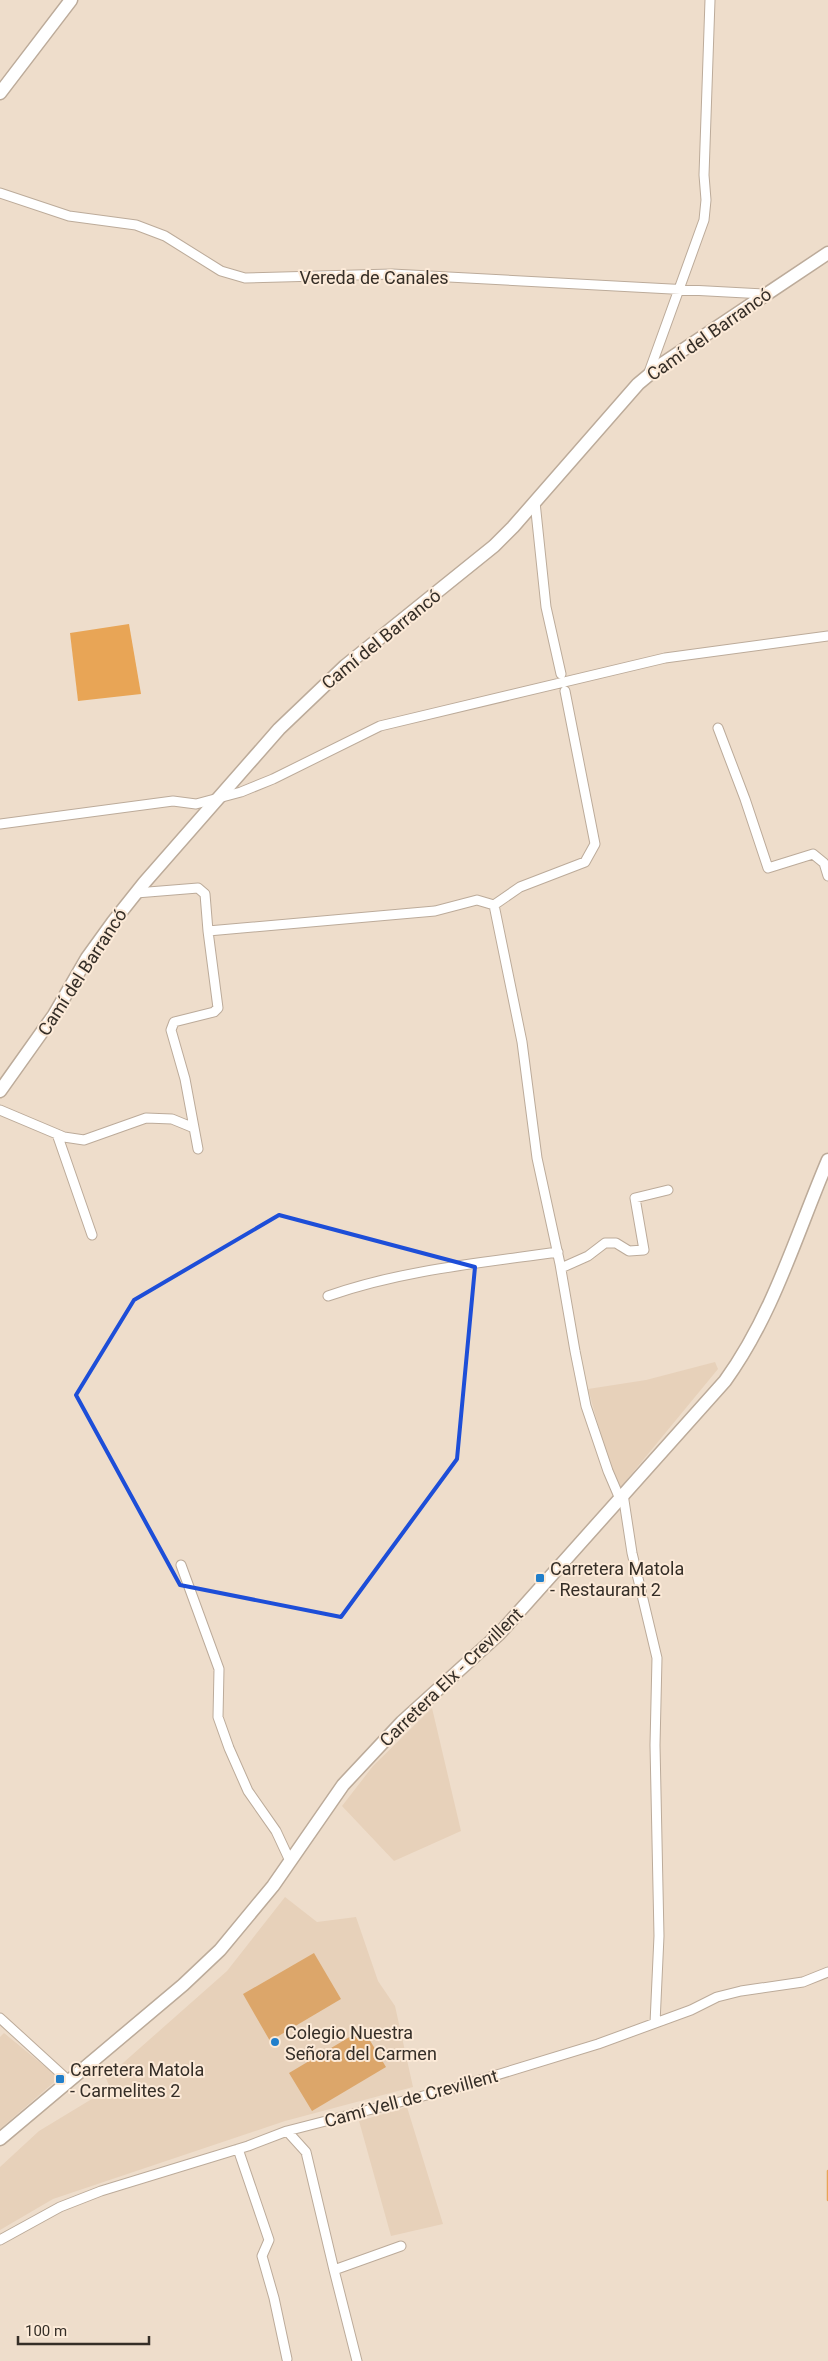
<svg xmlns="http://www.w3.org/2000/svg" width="828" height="2361" font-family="Roboto,sans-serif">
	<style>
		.built { fill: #e7d1ba }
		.green { fill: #dca66a }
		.water { fill: #e8a556 }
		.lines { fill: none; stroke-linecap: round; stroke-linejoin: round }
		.stream { stroke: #e8a556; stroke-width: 2.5 }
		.street-casing { stroke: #bcab9a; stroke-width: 11 }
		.secondary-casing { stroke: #bcab9a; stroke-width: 15 }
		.street { stroke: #fff; stroke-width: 9 }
		.secondary { stroke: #fff; stroke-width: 12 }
		.marked { fill: none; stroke: #1d4ed8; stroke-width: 4; stroke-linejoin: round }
		.poi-dot { fill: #217fcb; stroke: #fcead8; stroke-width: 2 }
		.labels { text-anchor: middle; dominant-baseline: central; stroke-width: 4; stroke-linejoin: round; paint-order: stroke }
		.street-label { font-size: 18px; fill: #352e27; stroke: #fcead8 }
		.poi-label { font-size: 18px; fill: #352e27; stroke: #fcead8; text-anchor: start }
	</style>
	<rect width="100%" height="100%" fill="#eeddcb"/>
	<path class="built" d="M 715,1362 L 718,1369 L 620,1488 L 610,1467 L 588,1389 L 646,1380 Z
		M 432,1708 L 461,1831 L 394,1861 L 342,1806 L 373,1766 Z
		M 285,1897 L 317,1922 L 356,1917 L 378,1981 L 395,2006 L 413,2087 L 285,2121 L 53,2199 L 0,2230 L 0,2167 L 39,2131 L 110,2088 L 106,2078 L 227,1971 Z
		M 4,2033 L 59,2078 L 0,2129 L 0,2037 Z
		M 407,2107 L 443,2224 L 391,2236 L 359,2121 Z"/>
	<path class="green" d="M 314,1953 L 341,1999 L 270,2041 L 243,1994 Z
		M 363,2029 L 386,2067 L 312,2111 L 289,2073 Z"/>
	<path class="water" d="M 129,624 L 141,694 L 78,701 L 70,633 Z"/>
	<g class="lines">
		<path class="stream" d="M 828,2171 L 828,2200"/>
		<defs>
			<path id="street" d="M 0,193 L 69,216 L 136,225 L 165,236 L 221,271 L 245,278 L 392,274 L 766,294
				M 648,375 L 704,220 L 706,200 L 704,175 L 710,0
				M 535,502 L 546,607 L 561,674
				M 718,728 L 745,799 L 768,868 L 813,854 L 824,863 L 828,876
				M 0,824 L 173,801 L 196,804 L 241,792 L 273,779 L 380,726 L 665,658 L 828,636
				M 136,893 L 198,888 L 205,894 L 208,931
				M 494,905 L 522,1042 L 537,1158 L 560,1264 L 575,1351 L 586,1406 L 608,1471 L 620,1499
				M 494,905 L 520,887 L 585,862 L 595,844 L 565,691
				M 0,1110 L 64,1137 L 84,1140 L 146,1118 L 172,1119 L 194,1128
				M 57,1134 L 92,1235
				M 198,1149 L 185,1079 L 171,1030 L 174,1022 L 214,1012 L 218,1008 L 208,931 L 435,911 L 477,900 L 494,905
				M 561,1268 L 588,1256 L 605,1243 L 616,1243 L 629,1251 L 644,1250 L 635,1198 L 668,1190
				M 328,1296 C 402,1270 480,1263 558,1252
				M 623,1494 L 632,1553 L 657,1658 L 655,1745 L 659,1936 L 655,2023
				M 181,1565 L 219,1669 L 218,1717 L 229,1748 L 248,1791 L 276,1831 L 290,1861
				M 0,2018 L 69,2081
				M 287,2131 L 306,2152 L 334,2270
				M 238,2149 L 269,2240 L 262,2256 L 274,2298 L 287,2359
				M 0,2240 L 60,2207 L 101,2191 L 248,2146 L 287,2131 L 454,2088 L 598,2044 L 691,2010 L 717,1997 L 741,1991 L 803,1982 L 828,1972
				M 357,2361 L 334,2270 L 401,2246"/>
			<path id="secondary" d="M 0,93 L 71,0
				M 0,1091 L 54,1015 L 87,958 L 113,922 L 144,883 L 279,729 L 345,666 L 494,546 L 513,527 L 638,384 L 662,364 L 828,253
				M 0,2139 L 183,1985 L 220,1950 L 273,1886 L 343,1785 L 402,1722 L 499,1634 L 725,1381 C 773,1315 796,1235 828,1160"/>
		</defs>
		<use href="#street" class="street-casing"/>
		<use href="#secondary" class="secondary-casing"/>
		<use href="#street" class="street"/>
		<use href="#secondary" class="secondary"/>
	</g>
	<path class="marked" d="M 279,1215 L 475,1267 L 457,1459 L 341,1617 L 180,1585 L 76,1395 L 134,1300 Z"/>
	<g class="poi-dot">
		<rect x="535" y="1573" width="10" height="10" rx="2.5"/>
		<circle cx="275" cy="2042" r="5"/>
		<rect x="55" y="2074" width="10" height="10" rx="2.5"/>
	</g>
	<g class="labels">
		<g class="street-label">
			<text x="374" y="277">Vereda de Canales</text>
			<text transform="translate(709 334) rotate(-35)">Camí del Barrancó</text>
			<text transform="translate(381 639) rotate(-39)">Camí del Barrancó</text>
			<text transform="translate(82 972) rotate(-57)">Camí del Barrancó</text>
			<text transform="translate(451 1677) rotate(-44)">Carretera Elx - Crevillent</text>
			<text transform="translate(411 2098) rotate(-15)">Camí Vell de Crevillent</text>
		</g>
		<g class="poi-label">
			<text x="550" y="1568">Carretera Matola<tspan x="550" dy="21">- Restaurant 2</tspan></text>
			<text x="285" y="2032">Colegio Nuestra<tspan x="285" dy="21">Señora del Carmen</tspan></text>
			<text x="70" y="2069">Carretera Matola<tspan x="70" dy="21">- Carmelites 2</tspan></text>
		</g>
	</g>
	<path d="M18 2336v8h131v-8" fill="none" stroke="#352e27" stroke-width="2.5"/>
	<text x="25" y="2336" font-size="15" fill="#352e27" stroke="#fcead8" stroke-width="4" paint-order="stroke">100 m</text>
</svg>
